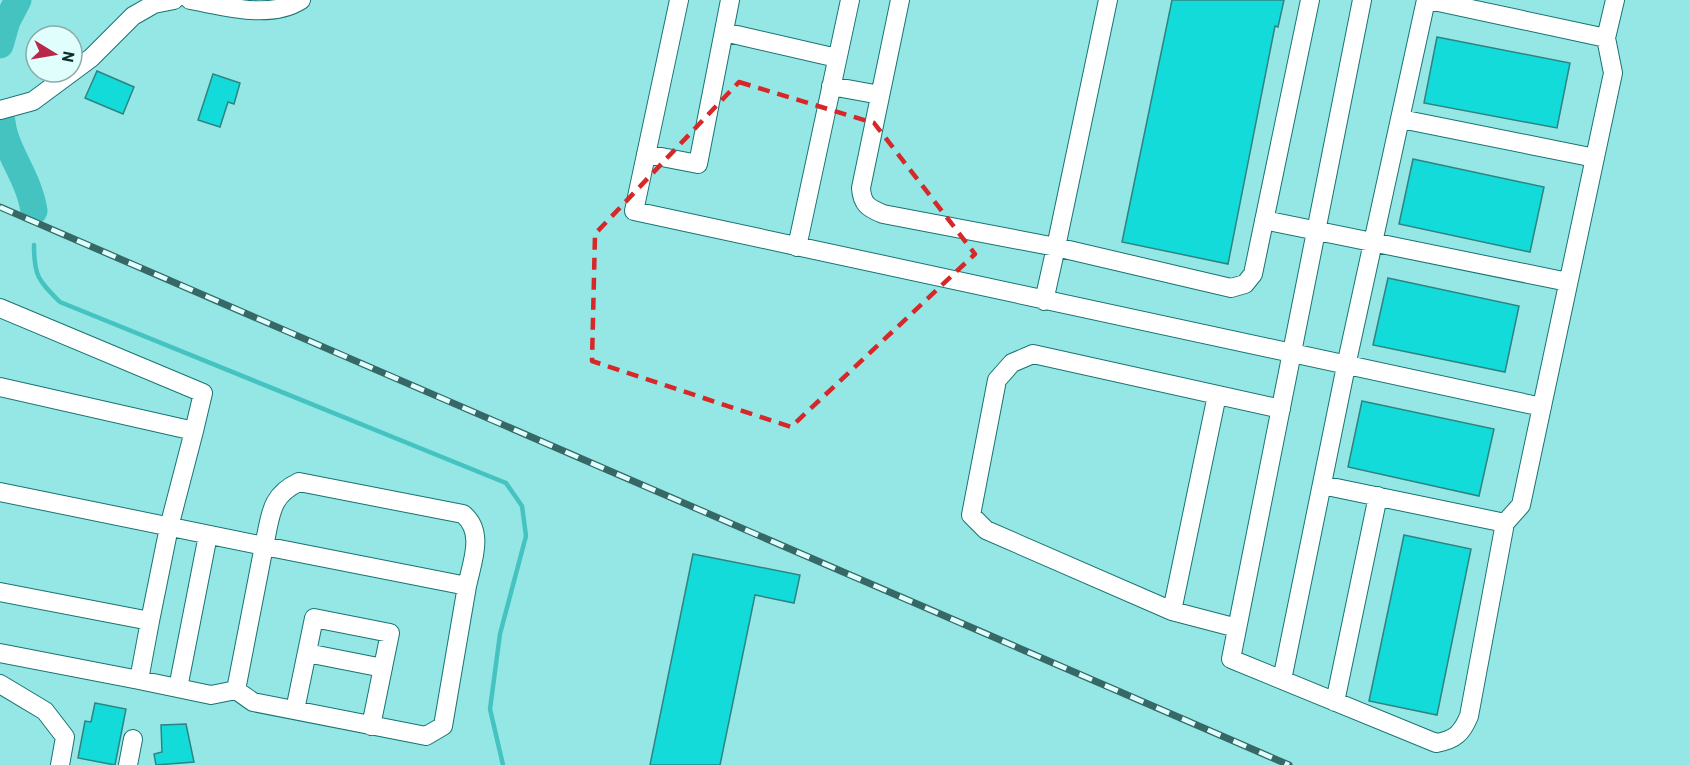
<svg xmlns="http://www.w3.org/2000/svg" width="1690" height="765" font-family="Barlow,sans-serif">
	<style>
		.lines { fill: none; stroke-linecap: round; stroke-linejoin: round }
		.stream { stroke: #44c3c1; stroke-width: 4.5 }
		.river { stroke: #44c3c1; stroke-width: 27 }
		.building { fill: #12dbd9; stroke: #2e8483; stroke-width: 1.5 }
		.minor-casing { stroke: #187473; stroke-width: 20 }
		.minor { stroke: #fff; stroke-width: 18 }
		.rail-casing { stroke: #356866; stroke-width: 7 }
		.rail { stroke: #dffefc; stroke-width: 4.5; stroke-dasharray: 14; stroke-linecap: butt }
		.marked { fill: none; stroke: #d62828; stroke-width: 4.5; stroke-dasharray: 12 8; stroke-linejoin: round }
	</style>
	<rect width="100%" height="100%" fill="#94e7e4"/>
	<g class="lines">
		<path class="stream" d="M 34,245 C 34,276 38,280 60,302 L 506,483 L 522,506 L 526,536 L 500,634 L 490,709 L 503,765"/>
		<path class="river" d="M 0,45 L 7,21 L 18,0
			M 2,122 C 5,151 29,177 34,211"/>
	</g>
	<path class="building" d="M 1172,0 L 1284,0 L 1278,27 L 1275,26 L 1228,264 L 1122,242 Z
		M 1437,37 L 1570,63 L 1557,128 L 1424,103 Z
		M 97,71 L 134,87 L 123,114 L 85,98 Z
		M 213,74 L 240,83 L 234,104 L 228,102 L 220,127 L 198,120 Z
		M 1413,159 L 1544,187 L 1530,252 L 1399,224 Z
		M 1388,278 L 1519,306 L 1505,372 L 1373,345 Z
		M 1362,401 L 1494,429 L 1479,496 L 1348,467 Z
		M 1404,535 L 1471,549 L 1437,715 L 1369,701 Z
		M 693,554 L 800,575 L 794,603 L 755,595 L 720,765 L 650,765 Z
		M 95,703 L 126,709 L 115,765 L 78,758 L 85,721 L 91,722 Z
		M 186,724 L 194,762 L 156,765 L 154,754 L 162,752 L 161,725 Z"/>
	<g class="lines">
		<defs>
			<path id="minor" d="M 190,0 C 224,6 270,20 301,0
				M 679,0 L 634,211 L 1542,407
				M 900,0 L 861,188 C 862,204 868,208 883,214 L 1056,247 L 1044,301
				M 1108,0 L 1056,247 L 1231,288 L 1245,284 L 1253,274 L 1310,0
				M 1362,0 L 1231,659 L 1436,743 C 1455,740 1462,733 1469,716 L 1505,523 L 1521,505 L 1613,73 L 1606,38 L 1615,0
				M 1429,0 L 1606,38
				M 724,32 L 837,58
				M 831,86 L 880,95
				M 0,110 L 33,101 L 91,58 L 133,16 L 154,4 L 174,0
				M 1401,119 L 1595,158
				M 646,154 L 698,164 L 730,0
				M 1264,220 L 1568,282
				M 797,247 L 850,0
				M 0,308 L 203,393 L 194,431 L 0,387
				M 1322,485 L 1505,523
				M 0,492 L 264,546 L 236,690 L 253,702 L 426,736 L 443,726 L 467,586 L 264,546 C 271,516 269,496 299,482 L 463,514 C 485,532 472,562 467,586
				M 0,592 L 150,621 L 139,680 L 0,653
				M 1172,611 L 1217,395
				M 150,621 L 169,527 L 194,431
				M 1237,628 L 1172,611 L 986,530 L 971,515 L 997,380 L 1012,363 L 1033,354 L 1281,409
				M 307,653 L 383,668
				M 139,680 L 211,695 L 236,690
				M 1282,680 L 1346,366 L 1426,0
				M 0,684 L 45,711 L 65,737 L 60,765
				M 178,688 L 208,535
				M 1335,702 L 1378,496
				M 295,710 L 314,618 L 390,633 L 371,726
				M 128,765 L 133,739"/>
		</defs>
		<use href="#minor" class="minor-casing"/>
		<use href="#minor" class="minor"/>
		<defs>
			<path id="rail" d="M 0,207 L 1289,765"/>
		</defs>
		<use href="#rail" class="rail-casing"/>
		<use href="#rail" class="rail"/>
	</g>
	<path class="marked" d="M 739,82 L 874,123 L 975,254 L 791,427 L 592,361 L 595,234 Z"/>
	<g transform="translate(54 54) rotate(101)"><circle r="28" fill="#dffefc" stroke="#8bacaa" stroke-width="1.5"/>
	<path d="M0-4.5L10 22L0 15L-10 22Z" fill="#b9284a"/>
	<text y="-9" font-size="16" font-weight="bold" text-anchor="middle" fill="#0c302f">N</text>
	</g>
</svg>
